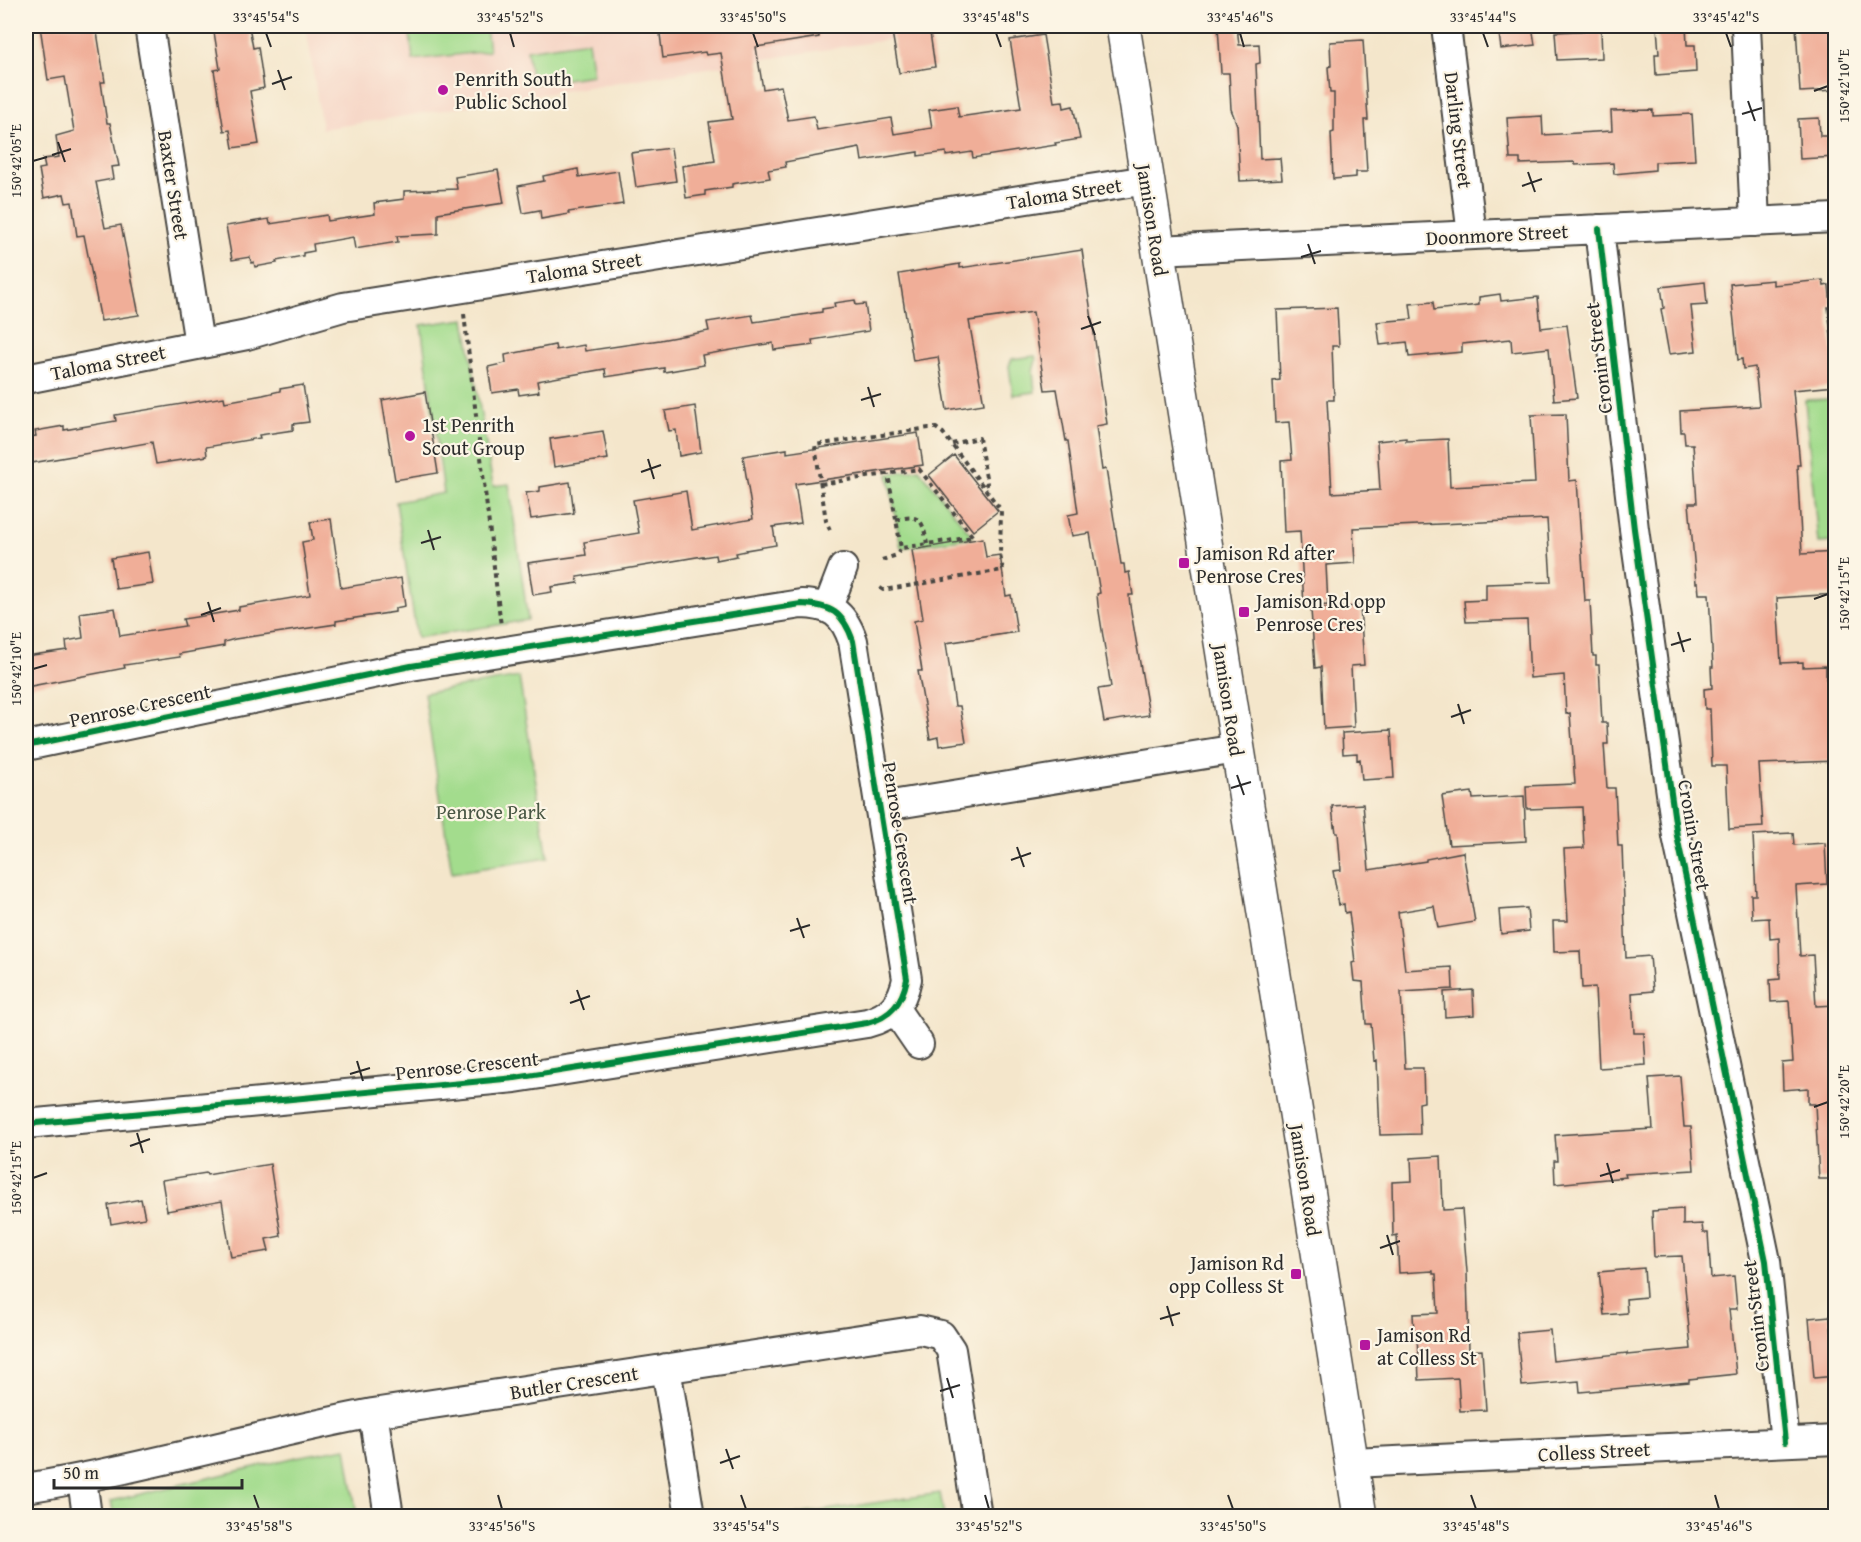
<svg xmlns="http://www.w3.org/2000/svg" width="1861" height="1542" font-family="'Gentium Book Plus',serif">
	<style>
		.built { fill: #f5d2c2 }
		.green { fill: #a3dc8d; stroke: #67845c; stroke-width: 1.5 }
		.building { fill: #f0ae98 }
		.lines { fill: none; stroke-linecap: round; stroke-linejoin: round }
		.street-casing { stroke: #494743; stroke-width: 32 }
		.secondary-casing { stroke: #494743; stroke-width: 36 }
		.path { stroke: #494743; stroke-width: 4; stroke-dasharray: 4.5 4.5; stroke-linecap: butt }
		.street { stroke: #fff; stroke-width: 28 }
		.secondary { stroke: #fff; stroke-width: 33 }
		.cycleway-casing { stroke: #fcf5e5; stroke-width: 10 }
		.cycleway { stroke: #00873e; stroke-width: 6 }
		.ticks { fill: none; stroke: #2b2b2b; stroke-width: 2 }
		.poi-dot { fill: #b5179e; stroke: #fcf5e5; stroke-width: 2 }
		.labels { text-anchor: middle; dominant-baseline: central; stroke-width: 4.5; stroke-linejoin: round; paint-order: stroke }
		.poi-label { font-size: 20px; fill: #2b2b2b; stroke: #fcf5e5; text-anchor: start }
		.street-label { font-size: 20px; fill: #2b2b2b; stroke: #fcf5e5 }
		.park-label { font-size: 20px; fill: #495744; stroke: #fcf5e5 }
		.neatline { fill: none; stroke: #2b2b2b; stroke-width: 2 }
		.ticks-label { font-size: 15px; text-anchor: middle; fill: #2b2b2b }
	</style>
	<rect width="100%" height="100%" fill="#fcf5e5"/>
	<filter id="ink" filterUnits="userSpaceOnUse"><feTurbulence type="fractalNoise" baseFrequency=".0167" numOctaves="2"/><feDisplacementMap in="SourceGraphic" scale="12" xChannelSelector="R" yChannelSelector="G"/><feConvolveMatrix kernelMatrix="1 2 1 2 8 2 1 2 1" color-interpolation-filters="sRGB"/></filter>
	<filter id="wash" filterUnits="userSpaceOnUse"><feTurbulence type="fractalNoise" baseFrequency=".008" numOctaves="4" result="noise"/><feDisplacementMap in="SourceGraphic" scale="24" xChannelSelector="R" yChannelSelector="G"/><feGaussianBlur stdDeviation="1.35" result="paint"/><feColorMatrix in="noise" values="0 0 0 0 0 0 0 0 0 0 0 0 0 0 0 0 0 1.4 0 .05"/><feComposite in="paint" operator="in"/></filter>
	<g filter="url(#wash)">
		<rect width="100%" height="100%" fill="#f4e6cb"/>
		<path class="built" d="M 306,26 L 909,26 L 911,36 L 322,129 Z"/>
		<path class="green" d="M 409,26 L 486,26 L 489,51 L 413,60 Z
			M 588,41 L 593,75 L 532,84 L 527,50 Z
			M 465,319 L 493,486 L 509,484 L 528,620 L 417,638 L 396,502 L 444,493 L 421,325 Z
			M 1035,356 L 1036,360 L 1033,371 L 1035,392 L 1013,395 L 1009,366 L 1012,359 Z
			M 1835,399 L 1835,542 L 1818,543 L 1805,400 Z
			M 919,469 L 973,537 L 901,548 L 888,474 Z
			M 519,677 L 548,858 L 452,873 L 424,693 Z
			M 346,1448 L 357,1516 L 114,1516 L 111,1501 L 301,1456 Z
			M 940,1493 L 944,1516 L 787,1516 Z"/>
		<g id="blocks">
			<path class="building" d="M 40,26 L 96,26 L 105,82 L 101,82 L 107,123 L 110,123 L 119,166 L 111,167 L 113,179 L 96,182 L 105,228 L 121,225 L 139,315 L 101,321 L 84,235 L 77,236 L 72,202 L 66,203 L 64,194 L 44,198 L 39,169 L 45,168 L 43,159 L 59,157 L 56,136 L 74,131 L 65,77 L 48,80 Z
				M 213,26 L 249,26 L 253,48 L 258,47 L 264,88 L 250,91 L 259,144 L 233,148 L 230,130 L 224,131 L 214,70 L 220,69 Z
				M 659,26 L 819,26 L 819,37 L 756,47 L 763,89 L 781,86 L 788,120 L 814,116 L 817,130 L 891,118 L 894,134 L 932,128 L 929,110 L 957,106 L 959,117 L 1021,108 L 1010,40 L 1043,35 L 1054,102 L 1063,101 L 1064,108 L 1073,106 L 1080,139 L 1055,143 L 1056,145 L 973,158 L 972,152 L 946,156 L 946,152 L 918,156 L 918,152 L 862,161 L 860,148 L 785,162 L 786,167 L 768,170 L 770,178 L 732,184 L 732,187 L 705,191 L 705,195 L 686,198 L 682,166 L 715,161 L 709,122 L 732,119 L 721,53 L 706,55 L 705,52 L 663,58 Z
				M 891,26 L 929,26 L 935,67 L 899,73 Z
				M 1218,26 L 1237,26 L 1239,45 L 1259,44 L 1260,63 L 1256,64 L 1260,159 L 1280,158 L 1282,179 L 1240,181 L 1237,125 L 1231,109 L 1229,73 L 1221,73 Z
				M 1498,26 L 1532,26 L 1535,45 L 1501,49 Z
				M 1686,26 L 1687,45 L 1695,45 L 1696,72 L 1656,75 L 1655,54 L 1659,54 L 1657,27 Z
				M 1796,26 L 1831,26 L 1835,90 L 1800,92 Z
				M 1601,30 L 1602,58 L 1557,60 L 1555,32 Z
				M 1363,40 L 1368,120 L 1364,120 L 1367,172 L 1356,172 L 1356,177 L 1333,179 L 1331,133 L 1334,132 L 1334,93 L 1330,93 L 1328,67 L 1331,66 L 1330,42 Z
				M 1653,110 L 1653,116 L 1692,114 L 1695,160 L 1655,162 L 1655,170 L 1614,174 L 1613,163 L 1575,165 L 1575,162 L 1520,164 L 1520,159 L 1510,159 L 1507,118 L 1542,116 L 1543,135 L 1612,131 L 1611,111 Z
				M 1819,118 L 1820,136 L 1836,136 L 1836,157 L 1800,159 L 1798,119 Z
				M 671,148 L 676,181 L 636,187 L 631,153 Z
				M 578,169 L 579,177 L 618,171 L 623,204 L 568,212 L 569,214 L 541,219 L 540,210 L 523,213 L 518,186 L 544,181 L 543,176 Z
				M 498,170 L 504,203 L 438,213 L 438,234 L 397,236 L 398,242 L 355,249 L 353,237 L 313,244 L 314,251 L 303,253 L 303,256 L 276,261 L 277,263 L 255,267 L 254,262 L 251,263 L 250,257 L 232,260 L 226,226 L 269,219 L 270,224 L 327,215 L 328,221 L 375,214 L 374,203 L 404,199 L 404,191 L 457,189 L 455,177 Z
				M 1082,250 L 1107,424 L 1096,426 L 1102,470 L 1106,469 L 1121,564 L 1124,564 L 1125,573 L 1129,572 L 1133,595 L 1129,595 L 1130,606 L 1149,715 L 1104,722 L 1098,689 L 1111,687 L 1098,605 L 1097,594 L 1100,593 L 1090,533 L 1072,536 L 1068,515 L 1078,513 L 1068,441 L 1066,441 L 1057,389 L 1045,390 L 1033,312 L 969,321 L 984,404 L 947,410 L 938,357 L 913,361 L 899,274 L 960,264 L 960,268 Z
				M 1773,280 L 1773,285 L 1823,280 L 1824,286 L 1829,285 L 1831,307 L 1828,307 L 1833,355 L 1836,355 L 1836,386 L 1793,390 L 1800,465 L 1797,465 L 1802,554 L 1836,552 L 1836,594 L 1777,598 L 1781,663 L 1803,662 L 1803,667 L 1826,666 L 1826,679 L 1836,679 L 1836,761 L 1759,764 L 1763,827 L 1729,829 L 1726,766 L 1712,766 L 1710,709 L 1705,709 L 1704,689 L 1712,688 L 1711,667 L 1713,667 L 1709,594 L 1699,594 L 1698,583 L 1696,583 L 1689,503 L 1697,503 L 1693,444 L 1685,444 L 1684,432 L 1681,432 L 1680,411 L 1759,406 L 1755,367 L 1743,369 L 1742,359 L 1738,360 L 1730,284 Z
				M 1705,282 L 1707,305 L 1691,306 L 1696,351 L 1669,354 L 1661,309 L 1664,308 L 1661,287 Z
				M 1500,294 L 1501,301 L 1538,297 L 1541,328 L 1567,325 L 1577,398 L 1554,400 L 1549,348 L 1512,352 L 1511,339 L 1462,344 L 1462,352 L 1409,357 L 1407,342 L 1380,345 L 1377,322 L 1412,319 L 1410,304 L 1433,302 L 1434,310 L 1479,305 L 1479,297 Z
				M 855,300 L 856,305 L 865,304 L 869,331 L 812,340 L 813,345 L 774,350 L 773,343 L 702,355 L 704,365 L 664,372 L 664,368 L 606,377 L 605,369 L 537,381 L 539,392 L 519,395 L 518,389 L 492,393 L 488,367 L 506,363 L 505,355 L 555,345 L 556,350 L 584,345 L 585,351 L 660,340 L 709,331 L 707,322 L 752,315 L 754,322 L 822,312 L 822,309 L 835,307 L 834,303 Z
				M 1337,308 L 1339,346 L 1332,346 L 1334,400 L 1327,400 L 1332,493 L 1380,490 L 1377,441 L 1406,438 L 1406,441 L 1448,439 L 1450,487 L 1535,483 L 1531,415 L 1566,414 L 1569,481 L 1577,480 L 1585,601 L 1590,601 L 1593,656 L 1596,656 L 1596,665 L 1599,665 L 1602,723 L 1607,723 L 1608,744 L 1604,744 L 1607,788 L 1615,788 L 1618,846 L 1622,846 L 1626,958 L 1650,956 L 1653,991 L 1632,993 L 1634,1033 L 1644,1033 L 1646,1065 L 1599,1068 L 1595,987 L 1582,988 L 1580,951 L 1554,952 L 1553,921 L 1568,921 L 1564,849 L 1584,848 L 1582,807 L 1527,809 L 1526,786 L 1575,784 L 1570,713 L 1566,714 L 1564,675 L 1530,678 L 1527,620 L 1466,622 L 1464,601 L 1486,600 L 1486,584 L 1551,582 L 1547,519 L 1353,528 L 1355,563 L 1326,565 L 1328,605 L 1304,607 L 1300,531 L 1284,532 L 1281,461 L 1292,460 L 1289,422 L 1275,423 L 1273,381 L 1280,380 L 1277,310 Z
				M 303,385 L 309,422 L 293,424 L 293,430 L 259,435 L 260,438 L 206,447 L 207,456 L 156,464 L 152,442 L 26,464 L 26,437 L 36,436 L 35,431 L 64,426 L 64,430 L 116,421 L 115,415 L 224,397 L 225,402 L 263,395 L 280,391 L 280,389 Z
				M 425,392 L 438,473 L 395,480 L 382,400 Z
				M 695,406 L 701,452 L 679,456 L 676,430 L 669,431 L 665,411 Z
				M 603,431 L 608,459 L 554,467 L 550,439 Z
				M 918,433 L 923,465 L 795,484 L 801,523 L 773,527 L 776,545 L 746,550 L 746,551 L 736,553 L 737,556 L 716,560 L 715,555 L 703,557 L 703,556 L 577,577 L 578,583 L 551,587 L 552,592 L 533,595 L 528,563 L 586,555 L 584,542 L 639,533 L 633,500 L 686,491 L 692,530 L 753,519 L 743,456 L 787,449 L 787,453 Z
				M 954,455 L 998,511 L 973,531 L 929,475 Z
				M 570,482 L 574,513 L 531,519 L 526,493 L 540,491 L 540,487 Z
				M 331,519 L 341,588 L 401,578 L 405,606 L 395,608 L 395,612 L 336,621 L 336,624 L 235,639 L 224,642 L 224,646 L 179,654 L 180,657 L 124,665 L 125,668 L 26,687 L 26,656 L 67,650 L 66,641 L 83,638 L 80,613 L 115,608 L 120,636 L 185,626 L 183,619 L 239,610 L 239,607 L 310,595 L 302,542 L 313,540 L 310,522 Z
				M 983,538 L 986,557 L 1000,555 L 1006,596 L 1011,595 L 1017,632 L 946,643 L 955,706 L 960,706 L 966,742 L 939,746 L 938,737 L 930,739 L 918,671 L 922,671 L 914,621 L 923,619 L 912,550 Z
				M 148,552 L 153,584 L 116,589 L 111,558 Z
				M 1360,606 L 1364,665 L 1351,666 L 1354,727 L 1324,729 L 1321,667 L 1315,668 L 1311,609 Z
				M 1391,730 L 1394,778 L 1362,780 L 1360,759 L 1357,760 L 1357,753 L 1343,754 L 1342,733 Z
				M 1472,792 L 1473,799 L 1524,796 L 1526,841 L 1449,845 L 1442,796 Z
				M 1363,804 L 1369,870 L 1426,861 L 1426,859 L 1463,852 L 1475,922 L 1438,928 L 1434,906 L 1398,912 L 1405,970 L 1452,967 L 1453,989 L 1401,992 L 1405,1068 L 1423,1068 L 1424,1102 L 1419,1103 L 1420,1134 L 1380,1135 L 1377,1060 L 1374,1061 L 1371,1024 L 1366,1024 L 1363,982 L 1354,981 L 1352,963 L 1355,962 L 1349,912 L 1345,913 L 1344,904 L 1339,905 L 1333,871 L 1341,870 L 1338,833 L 1336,833 L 1335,825 L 1334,826 L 1332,806 Z
				M 1793,833 L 1794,845 L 1825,843 L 1827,884 L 1796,886 L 1800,956 L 1813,955 L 1816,1006 L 1836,1005 L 1836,1179 L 1819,1179 L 1815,1104 L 1808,1104 L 1808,1088 L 1783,1090 L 1782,1063 L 1793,1062 L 1789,1001 L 1771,1002 L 1770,980 L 1780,979 L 1779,938 L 1770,939 L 1769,918 L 1752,919 L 1751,895 L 1756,895 L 1753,835 Z
				M 1527,908 L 1529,931 L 1501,934 L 1499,910 Z
				M 1473,990 L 1474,1015 L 1445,1017 L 1444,992 Z
				M 1680,1076 L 1684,1127 L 1691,1127 L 1694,1170 L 1625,1174 L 1626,1177 L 1555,1184 L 1554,1161 L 1557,1161 L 1555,1135 L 1653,1129 L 1649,1078 Z
				M 1441,1156 L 1443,1210 L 1462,1209 L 1467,1272 L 1469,1351 L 1482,1350 L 1486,1410 L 1460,1411 L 1458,1378 L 1419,1380 L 1417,1334 L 1414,1334 L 1413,1314 L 1438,1313 L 1436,1274 L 1433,1274 L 1433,1271 L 1399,1273 L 1397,1235 L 1393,1236 L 1392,1182 L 1412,1181 L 1411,1158 Z
				M 270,1164 L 281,1236 L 266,1239 L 269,1251 L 231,1257 L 222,1201 L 167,1211 L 162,1180 L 206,1173 L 207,1175 Z
				M 141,1199 L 145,1218 L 111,1224 L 108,1205 Z
				M 1683,1209 L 1683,1225 L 1702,1224 L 1703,1233 L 1708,1233 L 1711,1278 L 1734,1276 L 1737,1309 L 1729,1309 L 1736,1374 L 1689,1379 L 1689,1382 L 1580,1392 L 1579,1381 L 1522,1386 L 1517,1333 L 1550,1330 L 1553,1361 L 1627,1353 L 1627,1355 L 1691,1349 L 1682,1256 L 1654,1257 L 1652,1211 Z
				M 1644,1268 L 1646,1297 L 1626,1299 L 1627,1313 L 1604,1315 L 1599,1272 Z
				M 1830,1316 L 1833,1345 L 1836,1345 L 1836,1376 L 1814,1378 L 1809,1318 Z"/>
		</g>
	</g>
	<g filter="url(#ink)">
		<use href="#blocks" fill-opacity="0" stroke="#494743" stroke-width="1.5"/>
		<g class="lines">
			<defs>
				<path id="street" d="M 149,26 L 199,344
					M 1446,26 L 1472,235
					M 1746,26 L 1755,222
					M 1599,229 L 1634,529 L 1677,836 L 1766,1261 L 1785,1442
					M 1158,250 L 1836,218
					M 26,379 L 247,335 L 343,307 L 1147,180
					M 828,607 L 843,568
					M 26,746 L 411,666 L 801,604 C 831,605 843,612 853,641 L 907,979 C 902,1003 891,1017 867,1023 L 515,1078 L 26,1124
					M 879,807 L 1237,749
					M 895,1009 L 919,1044
					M 666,1368 L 690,1516
					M 373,1413 L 389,1516
					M 1352,1463 L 1836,1440
					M 82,1479 L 87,1516
					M 26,1488 C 143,1469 257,1435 373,1413 L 920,1330 L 941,1335 L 951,1350 L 977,1516"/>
				<path id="secondary" d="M 1123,26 L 1360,1516"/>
			</defs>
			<use href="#street" class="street-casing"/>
			<use href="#secondary" class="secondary-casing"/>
			<path class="path" d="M 464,314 L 501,626
				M 952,444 L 979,438 L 987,483 L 985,486
				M 821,484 L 919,469 L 973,537 L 901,548 L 888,474
				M 896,520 C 921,513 923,521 927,544
				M 830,530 L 826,521 L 815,445 L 929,428 L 936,428 L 943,433 L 1001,510 L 1000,555 L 1003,570 L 883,590 L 879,587
				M 882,560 L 897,555 L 901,548"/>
			<use href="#street" class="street"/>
			<use href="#secondary" class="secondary"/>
			<defs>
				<path id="cycleway" d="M 1599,229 L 1634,529 L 1677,836 L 1766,1261 L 1785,1442
					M 26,746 L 411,666 L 801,604 C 831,605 843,612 853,641 L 907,979 C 902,1003 891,1017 867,1023 L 515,1078 L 26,1124"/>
			</defs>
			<use href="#cycleway" class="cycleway-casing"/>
			<use href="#cycleway" class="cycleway"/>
		</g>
	</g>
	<path class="ticks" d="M 266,33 L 271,47M 510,33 L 514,47M 753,33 L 758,47M 996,33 L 1001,47M 1240,33 L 1244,47M 1483,33 L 1488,47M 1726,33 L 1731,47M 278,70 L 285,90M 272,84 L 292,77M 1814,91 L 1828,86M 1748,101 L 1755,121M 1742,114 L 1762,108M 58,142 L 65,162M 52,155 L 71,149M 33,161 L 47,157M 1528,172 L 1535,192M 1522,186 L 1542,179M 1308,244 L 1315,264M 1301,257 L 1321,251M 1088,316 L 1095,335M 1081,329 L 1101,322M 868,387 L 874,407M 861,400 L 881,394M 648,459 L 654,479M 641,472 L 661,465M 428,530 L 434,550M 421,543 L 441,537M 1814,599 L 1828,594M 208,602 L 214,622M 201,615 L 221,608M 1678,632 L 1684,652M 1671,645 L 1691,639M 33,669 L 47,665M 1458,704 L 1464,724M 1451,717 L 1471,710M 1237,775 L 1244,795M 1231,788 L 1251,782M 1017,847 L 1024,867M 1011,860 L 1031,853M 797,918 L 804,938M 790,931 L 810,925M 577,990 L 584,1010M 570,1003 L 590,996M 357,1061 L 363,1081M 350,1074 L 370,1068M 1814,1107 L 1828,1102M 137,1133 L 143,1153M 130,1146 L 150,1139M 1607,1163 L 1613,1183M 1600,1176 L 1620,1170M 33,1178 L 47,1173M 1387,1235 L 1393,1255M 1380,1248 L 1400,1241M 1167,1306 L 1173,1326M 1160,1319 L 1180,1313M 947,1378 L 953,1398M 940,1391 L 960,1385M 726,1449 L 733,1469M 720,1463 L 740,1456M 254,1495 L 259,1509M 498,1495 L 502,1509M 741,1495 L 746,1509M 985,1495 L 989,1509M 1228,1495 L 1233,1509M 1471,1495 L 1476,1509M 1715,1495 L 1719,1509"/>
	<g class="poi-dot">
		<circle cx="443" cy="90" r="6"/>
		<circle cx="410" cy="436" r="6"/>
		<rect x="1178" y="557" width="12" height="12" rx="3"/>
		<rect x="1238" y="606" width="12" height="12" rx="3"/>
		<rect x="1290" y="1268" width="12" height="12" rx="3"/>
		<rect x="1359" y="1339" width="12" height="12" rx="3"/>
	</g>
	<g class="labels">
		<g class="poi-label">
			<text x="455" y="78">Penrith South<tspan x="455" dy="23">Public School</tspan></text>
			<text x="422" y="424">1st Penrith<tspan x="422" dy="23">Scout Group</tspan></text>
			<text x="1196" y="552">Jamison Rd after<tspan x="1196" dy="23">Penrose Cres</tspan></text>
			<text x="1256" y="600">Jamison Rd opp<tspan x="1256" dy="23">Penrose Cres</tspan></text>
			<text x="1284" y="1262" text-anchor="end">Jamison Rd<tspan x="1284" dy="23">opp Colless St</tspan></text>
			<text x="1377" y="1334">Jamison Rd<tspan x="1377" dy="23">at Colless St</tspan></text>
		</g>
		<g class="street-label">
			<text transform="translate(1459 130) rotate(83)">Darling Street</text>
			<text transform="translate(174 185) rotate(81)">Baxter Street</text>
			<text transform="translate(1064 193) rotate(-9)">Taloma Street</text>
			<text transform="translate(1153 220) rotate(81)">Jamison Road</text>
			<text transform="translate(1497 234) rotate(-3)">Doonmore Street</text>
			<text transform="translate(584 267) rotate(-9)">Taloma Street</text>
			<text transform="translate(1598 358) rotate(-97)">Cronin Street</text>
			<text transform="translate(108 362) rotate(-11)">Taloma Street</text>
			<text transform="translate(1229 700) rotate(81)">Jamison Road</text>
			<text transform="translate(140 705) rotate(-12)">Penrose Crescent</text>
			<text transform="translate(901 833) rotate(81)">Penrose Crescent</text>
			<text transform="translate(1695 835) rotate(80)">Cronin Street</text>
			<text transform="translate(467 1065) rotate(-6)">Penrose Crescent</text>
			<text transform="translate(1306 1180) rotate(81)">Jamison Road</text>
			<text transform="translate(1755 1316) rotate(-97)">Cronin Street</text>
			<text transform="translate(574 1382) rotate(-9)">Butler Crescent</text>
			<text transform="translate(1594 1451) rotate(-3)">Colless Street</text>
		</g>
		<g class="park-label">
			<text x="491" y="811">Penrose Park</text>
		</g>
	</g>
	<rect width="1861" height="1542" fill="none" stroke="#fcf5e5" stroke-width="66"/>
	<path d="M54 1479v9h188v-9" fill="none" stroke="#2b2b2b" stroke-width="3"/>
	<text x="63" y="1479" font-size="18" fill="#2b2b2b" stroke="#fcf5e5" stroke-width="4.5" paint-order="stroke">50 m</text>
	<rect x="33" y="33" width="1795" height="1476" class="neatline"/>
	<g class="ticks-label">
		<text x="266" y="22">33°45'54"S</text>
		<text x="510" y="22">33°45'52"S</text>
		<text x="753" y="22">33°45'50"S</text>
		<text x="996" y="22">33°45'48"S</text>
		<text x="1240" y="22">33°45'46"S</text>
		<text x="1483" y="22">33°45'44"S</text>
		<text x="1726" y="22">33°45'42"S</text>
		<text transform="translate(1844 86) rotate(-90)" y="5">150°42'10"E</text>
		<text transform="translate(16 161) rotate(-90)" y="5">150°42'05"E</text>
		<text transform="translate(1844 594) rotate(-90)" y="5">150°42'15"E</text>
		<text transform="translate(16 669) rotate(-90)" y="5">150°42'10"E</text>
		<text transform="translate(1844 1102) rotate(-90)" y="5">150°42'20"E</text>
		<text transform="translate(16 1178) rotate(-90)" y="5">150°42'15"E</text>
		<text x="259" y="1531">33°45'58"S</text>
		<text x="502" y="1531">33°45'56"S</text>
		<text x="746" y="1531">33°45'54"S</text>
		<text x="989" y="1531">33°45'52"S</text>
		<text x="1233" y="1531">33°45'50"S</text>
		<text x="1476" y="1531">33°45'48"S</text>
		<text x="1719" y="1531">33°45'46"S</text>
	</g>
</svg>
